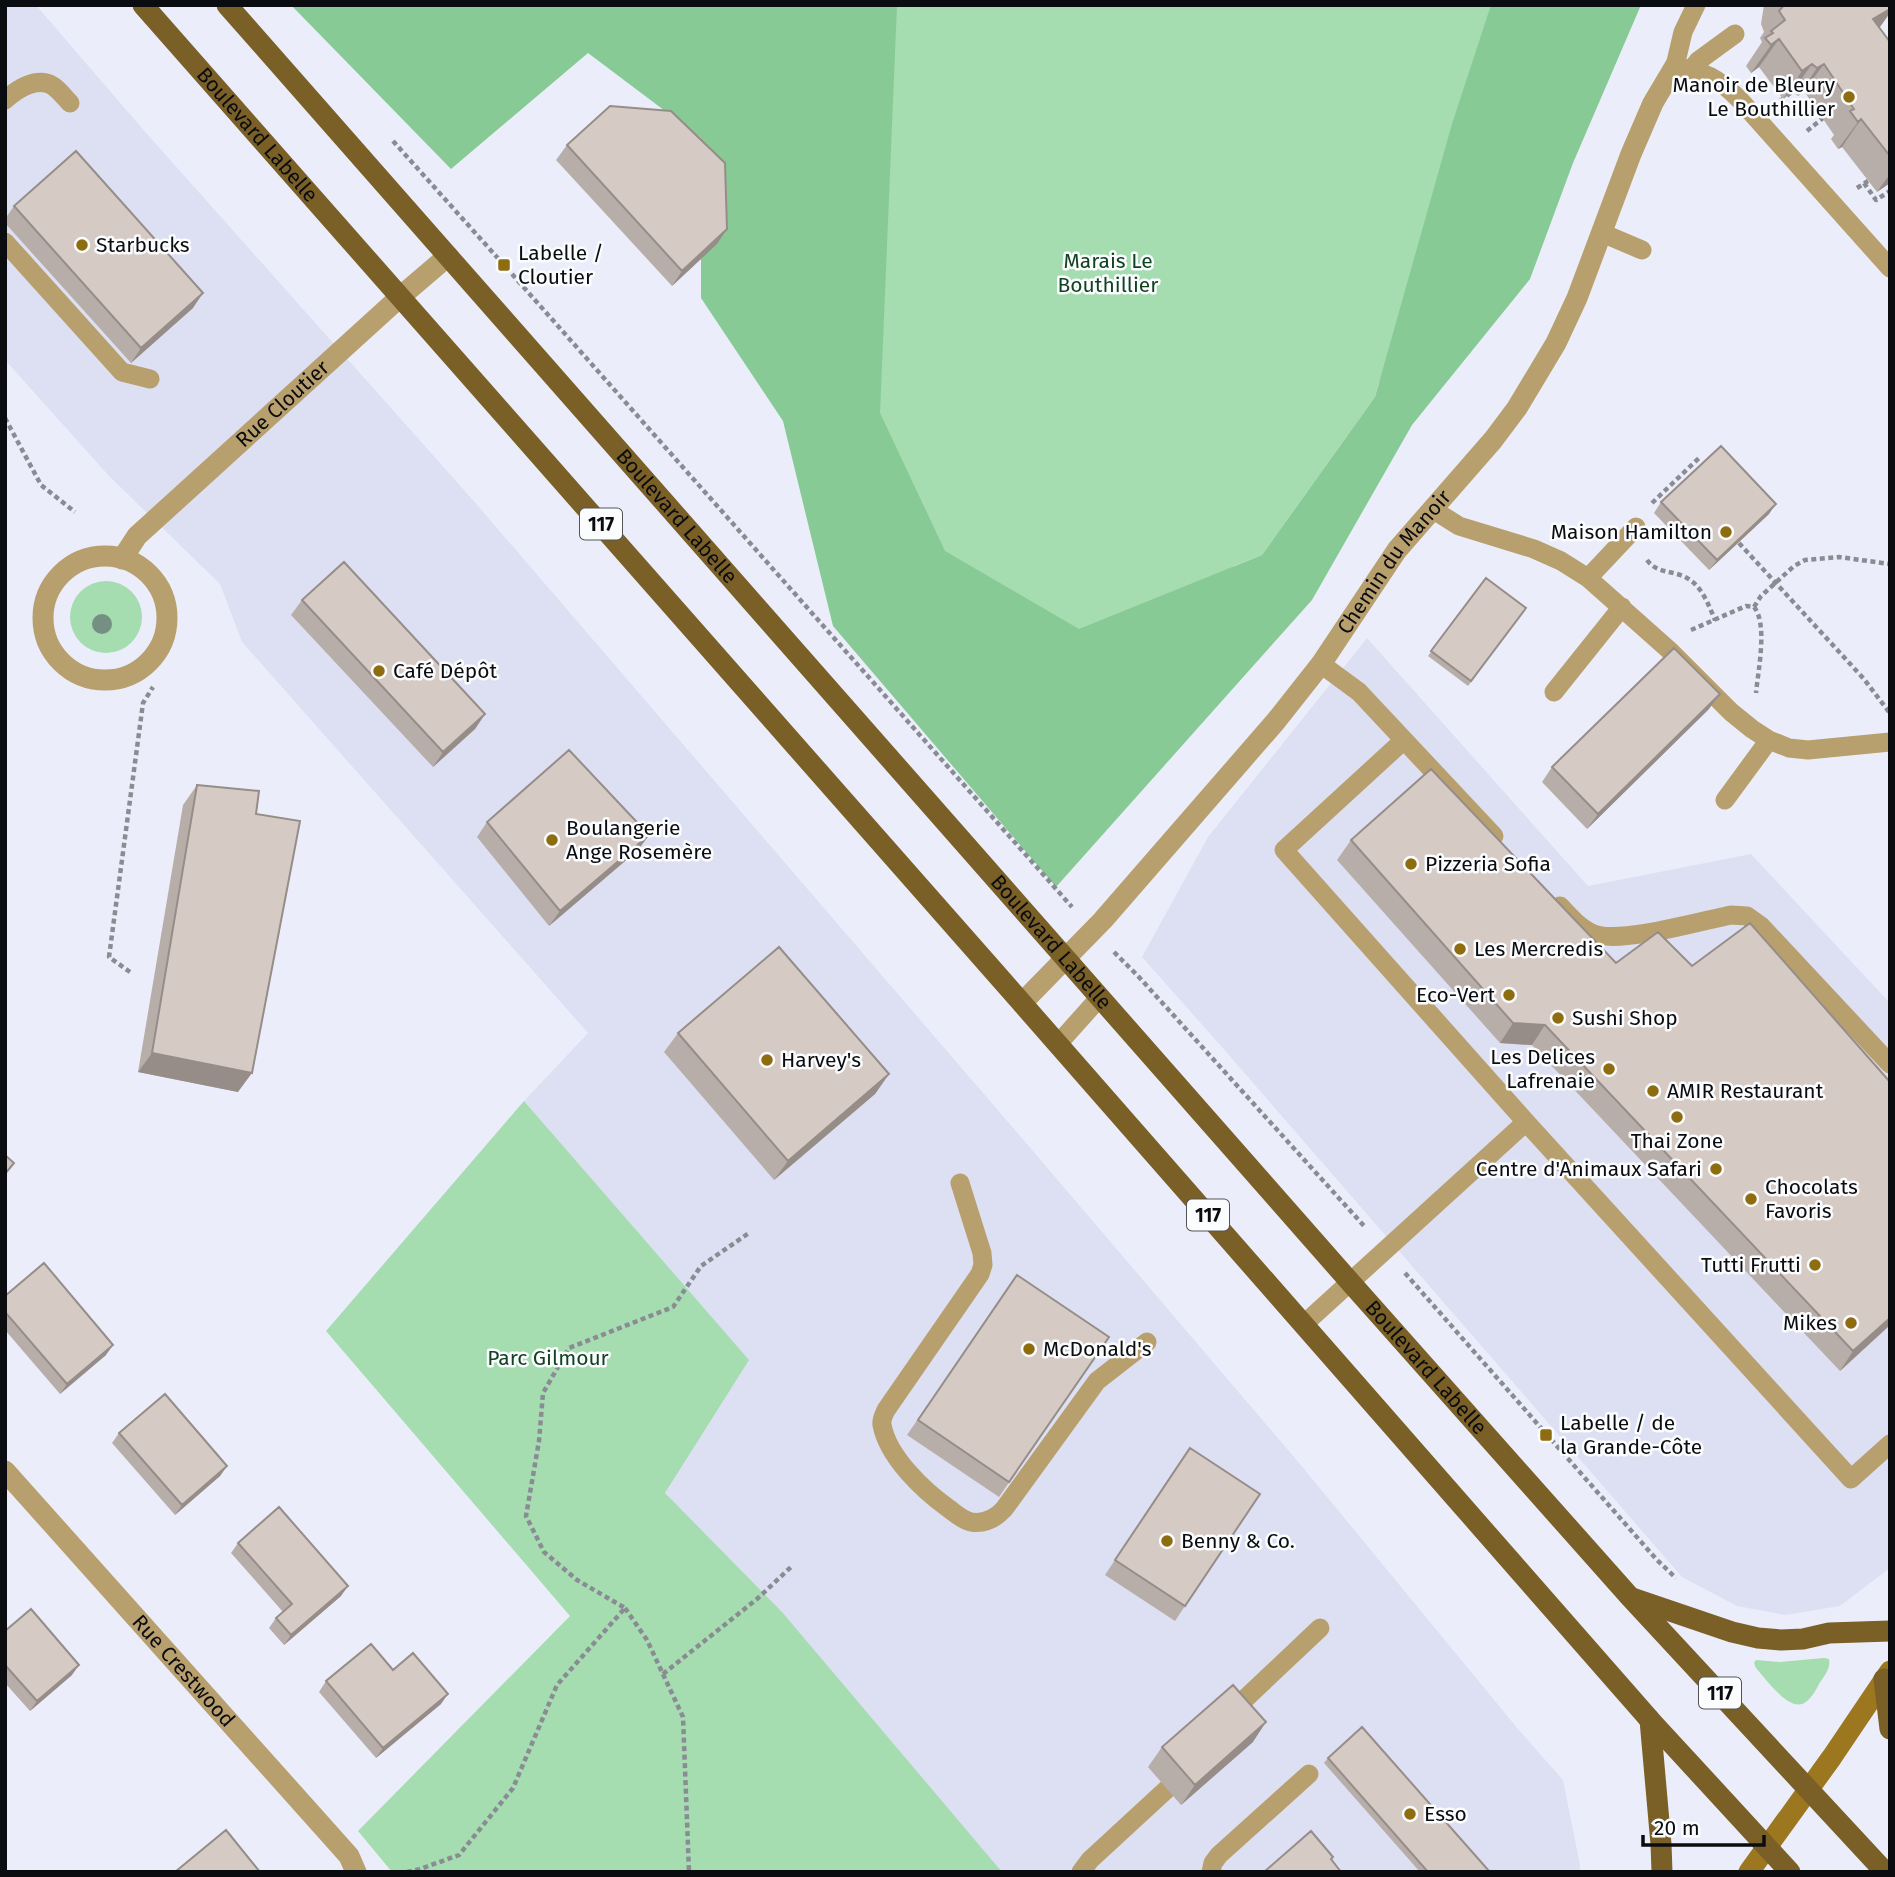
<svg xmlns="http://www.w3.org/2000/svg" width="1895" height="1877" font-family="'Fira Sans',sans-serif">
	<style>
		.built { fill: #dde0f3 }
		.green { fill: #a5dcb0 }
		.forest { fill: #87ca95 }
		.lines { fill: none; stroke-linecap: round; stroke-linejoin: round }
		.path { stroke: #8a8c94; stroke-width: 4.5; stroke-dasharray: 5 3.5; stroke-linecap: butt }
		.lane { stroke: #b89f6e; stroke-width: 19 }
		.street { stroke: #b89f6e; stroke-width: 21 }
		.secondary { stroke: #9c7720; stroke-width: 21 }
		.primary { stroke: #7a6026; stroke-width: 21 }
		.tree { fill: #749083 }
		.wall { fill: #b8aea9 }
		.shaded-wall { fill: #968d89 }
		.building { fill: #d6cac4; stroke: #968d89; stroke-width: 2 }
		.poi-dot { fill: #8e6d11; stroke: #fbfcfe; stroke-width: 2.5 }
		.labels { text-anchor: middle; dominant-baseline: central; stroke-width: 5; stroke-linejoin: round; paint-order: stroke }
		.shield { fill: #fbfcfe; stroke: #535457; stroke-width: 2 }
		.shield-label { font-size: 19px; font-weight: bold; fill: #0b0c10 }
		.poi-label { font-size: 21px; fill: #0b0c10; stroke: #fbfcfe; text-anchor: start }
		.street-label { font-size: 21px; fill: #0b0c10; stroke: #fbfcfe }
		.park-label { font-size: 21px; fill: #124321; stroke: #fbfcfe }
	</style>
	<rect width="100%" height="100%" fill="#ebeefa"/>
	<path class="built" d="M 5,5 L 36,5 L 140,126 L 472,499 L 1033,1151 L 1300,1464 L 1518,1729 L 1563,1780 L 1580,1865 L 1580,1872 L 1001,1872 L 665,1493 L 748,1360 L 524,1101 L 588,1033 L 242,642 L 220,584 L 109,476 L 5,360 Z
		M 1367,638 L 1588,886 L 1751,854 L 1890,1003 L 1890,1568 L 1840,1606 L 1785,1615 L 1737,1606 L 1682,1577 L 1221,1046 L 1142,957 L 1208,837 Z"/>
	<path class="green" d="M 550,5 L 1612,5 L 1379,382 L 1375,397 L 1262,555 L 1234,566 L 1051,844 L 867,649 L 837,266 Z
		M70 617a36 36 0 1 1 72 0a36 36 0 1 1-72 0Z
		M 524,1101 L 749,1360 L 665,1493 L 782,1612 L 1002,1872 L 392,1872 L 358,1831 L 570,1616 L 326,1331 Z
		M 1824,1658 L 1829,1659 C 1831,1669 1824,1676 1819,1684 C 1816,1690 1812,1697 1806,1702 C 1790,1714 1766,1679 1756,1668 L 1754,1663 L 1756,1660 L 1780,1662 Z"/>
	<path class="forest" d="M 291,5 L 897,5 L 880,413 L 945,551 L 1079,629 L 1262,555 L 1375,397 L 1452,124 L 1491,5 L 1641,5 L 1573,163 L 1530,279 L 1412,425 L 1312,600 L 1056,887 L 833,626 L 783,421 L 701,298 L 701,138 L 588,53 L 451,169 Z"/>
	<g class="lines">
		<path class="path" d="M 1780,101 L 1793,91
			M 1807,131 L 1823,118
			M 393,141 L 504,265 L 1072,907
			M 1864,183 L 1876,200 L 1890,191
			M 1857,188 L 1868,181
			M 5,418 L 41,485 L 75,512
			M 1652,503 L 1700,457
			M 1739,543 L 1864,679 L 1889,712
			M 1647,560 C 1657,574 1673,570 1687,578 C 1702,586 1709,606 1715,620
			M 1754,607 L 1761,596 L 1794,566 L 1805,560 L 1839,557 L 1890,564
			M 1691,630 L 1746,606 L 1754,607 C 1768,624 1758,671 1756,693
			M 1114,952 L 1138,976 L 1365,1227
			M 130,972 L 109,957 L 143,703 L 153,687
			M 1405,1273 L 1657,1560 L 1676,1578
			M 625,1608 L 647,1640 L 683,1717 L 689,1872
			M 663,1674 L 757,1599 L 791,1567
			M 407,1872 L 420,1869 L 459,1855 L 513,1788 L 557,1685 L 625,1608 L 577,1580 L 544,1552 L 526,1516 L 539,1441 L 543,1393 L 569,1348 L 673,1307 L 701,1266 L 749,1233"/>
		<path class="lane" d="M 1696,5 L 1683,32 L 1675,66 C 1707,73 1716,76 1740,100 L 1890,268
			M 1692,69 L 1698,61 L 1735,34
			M 5,100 C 17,89 37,76 53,86 C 59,90 65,98 70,103
			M 1602,233 L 1642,250
			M 5,242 L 122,372 L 150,379
			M 1432,509 L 1459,526 L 1534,549 L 1561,561 L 1588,578 L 1669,650 L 1731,712 L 1752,729 L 1769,740 L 1789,748 L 1808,750 L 1890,742
			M 1588,578 L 1636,527
			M 1321,664 L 1359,692 L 1494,836
			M 1554,692 L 1622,607
			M 1404,740 L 1284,850 L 1526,1122 L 1851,1479 L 1890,1444
			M 1725,800 L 1769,740
			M 1560,906 C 1570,917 1581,929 1594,934 C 1621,944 1701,921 1731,915 L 1747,916 L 1761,926 L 1890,1064
			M 1058,1044 L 1100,997
			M 960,1183 L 982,1253 L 983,1265 L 980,1274 L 886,1410 C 884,1415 881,1419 882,1425 C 888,1457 923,1490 948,1508 C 955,1513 962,1520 971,1522 C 985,1524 995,1519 1004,1509 L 1097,1381 L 1147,1342
			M 1303,1325 L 1526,1122
			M 1228,1715 L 1320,1628
			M 1081,1872 L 1090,1860 L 1167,1789
			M 1211,1872 L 1213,1863 L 1219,1855 L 1309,1774"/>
		<g class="street">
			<circle cx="105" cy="618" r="62"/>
			<path id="s1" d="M 122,559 L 137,536 L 400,297 L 448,256"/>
			<path id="s2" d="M 1022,1003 L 1103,920 L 1276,721 L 1321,664 L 1397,550 L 1493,440 L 1517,408 L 1556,343 L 1577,298 L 1631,154 L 1653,103 L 1675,66"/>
			<path id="s3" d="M 5,1471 L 349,1856 L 356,1872"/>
		</g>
		<path class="secondary" d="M 1749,1872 L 1832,1757 L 1890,1671"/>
		<g class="primary">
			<path id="s4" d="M 143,5 L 999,977 L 1650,1720 L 1790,1872"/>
			<path id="s5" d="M 227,5 L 1351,1283 L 1630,1597 L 1885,1872"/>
			<path d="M 1632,1598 L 1732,1632 L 1758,1638 L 1781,1640 L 1803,1639 L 1829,1633 L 1890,1631"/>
			<path d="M 1884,1679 L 1890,1729"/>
			<path d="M 1650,1720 L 1661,1844 L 1662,1872"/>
		</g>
	</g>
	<circle class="tree" cx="102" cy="624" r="10"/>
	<path class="wall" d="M 1764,5 L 1890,5 L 1879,28 L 1890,42 L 1890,183 L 1877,192 L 1842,147 L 1838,149 L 1831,139 L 1834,135 L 1804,91 L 1798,96 L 1793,91 L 1783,99 L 1759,67 L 1751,73 L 1746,66 L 1762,42 L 1760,38 L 1764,32 L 1761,24 Z
		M 567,145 L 717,244 L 672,286 L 556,160 Z
		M 14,206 L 193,308 L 131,363 L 5,223 L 5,219 Z
		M 1661,502 L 1769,514 L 1709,570 L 1654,513 Z
		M 1486,578 L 1526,608 L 1468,686 L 1428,656 Z
		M 302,600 L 485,714 L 475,729 L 433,767 L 291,615 Z
		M 1709,709 L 1587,829 L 1542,782 L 1552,767 Z
		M 197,785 L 256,814 L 238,1092 L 138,1072 L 183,805 Z
		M 487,822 L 649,835 L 638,850 L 549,926 L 477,837 Z
		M 1351,840 L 1616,963 L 1692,966 L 1890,1082 L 1890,1325 L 1840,1371 L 1532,1045 L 1500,1043 L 1337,860 Z
		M 678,1033 L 889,1074 L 875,1094 L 774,1180 L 664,1052 Z
		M 1017,1275 L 1109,1337 L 999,1497 L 907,1435 Z
		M 5,1296 L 106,1355 L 60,1394 L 5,1330 Z
		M 119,1433 L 227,1466 L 220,1476 L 175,1515 L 112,1443 Z
		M 1179,1463 L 1185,1606 L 1175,1621 L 1105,1575 Z
		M 238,1543 L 341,1596 L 284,1645 L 269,1628 L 276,1618 L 283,1612 L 231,1553 Z
		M 5,1631 L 72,1675 L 30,1711 L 5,1683 Z
		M 393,1670 L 441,1704 L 376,1758 L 319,1692 L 326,1681 Z
		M 1253,1742 L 1181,1805 L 1148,1767 L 1162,1747 Z
		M 1328,1758 L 1488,1872 L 1420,1872 L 1324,1763 Z"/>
	<path class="shaded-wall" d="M 1890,9 L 1890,13 L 1875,34 L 1873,19 Z
		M 1779,39 L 1759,67 L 1751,73 L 1771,45 Z
		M 1812,64 L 1793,91 L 1783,99 L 1802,71 Z
		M 1824,64 L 1804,91 L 1798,96 L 1817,68 Z
		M 1861,119 L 1842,147 L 1838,149 L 1858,122 Z
		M 1890,174 L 1890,183 L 1877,192 Z
		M 727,229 L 717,244 L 672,286 L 682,271 Z
		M 203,293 L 193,308 L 131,363 L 141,348 Z
		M 1776,504 L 1769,514 L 1709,570 L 1717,560 Z
		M 1720,694 L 1709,709 L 1587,829 L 1598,814 Z
		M 485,714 L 475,729 L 433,767 L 443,752 Z
		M 649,835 L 638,850 L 549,926 L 560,911 Z
		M 1513,1023 L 1545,1025 L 1532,1045 L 1500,1043 Z
		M 152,1053 L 252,1073 L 238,1092 L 138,1072 Z
		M 889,1074 L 875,1094 L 774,1180 L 788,1161 Z
		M 1890,1318 L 1890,1325 L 1840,1371 L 1853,1351 Z
		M 113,1345 L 106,1355 L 60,1394 L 67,1384 Z
		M 227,1466 L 220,1476 L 175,1515 L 182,1505 Z
		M 348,1586 L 341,1596 L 284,1645 L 291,1635 Z
		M 79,1665 L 72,1675 L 30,1711 L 37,1701 Z
		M 448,1694 L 441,1704 L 376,1758 L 383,1748 Z
		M 1266,1722 L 1253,1742 L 1181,1805 L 1195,1785 Z"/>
	<path class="building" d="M 1784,5 L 1890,5 L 1890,9 L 1873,19 L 1890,42 L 1890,156 L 1861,119 L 1858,122 L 1850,111 L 1854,109 L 1824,64 L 1817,68 L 1812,64 L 1802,71 L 1779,39 L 1771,45 L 1765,38 L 1773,33 L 1771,31 L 1785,20 L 1779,11 Z
		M 610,106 L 671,111 L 725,163 L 727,229 L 682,271 L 567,145 Z
		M 76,151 L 203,293 L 141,348 L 14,206 Z
		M 1721,446 L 1776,504 L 1717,560 L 1661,502 Z
		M 344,562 L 485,714 L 443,752 L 302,600 Z
		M 1486,578 L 1526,608 L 1471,681 L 1431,651 Z
		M 1674,648 L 1720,694 L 1598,814 L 1552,767 Z
		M 569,750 L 649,835 L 560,911 L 487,822 Z
		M 1431,769 L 1616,963 L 1658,932 L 1692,966 L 1750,923 L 1890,1082 L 1890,1318 L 1853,1351 L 1545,1025 L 1513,1023 L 1351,840 Z
		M 197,785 L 259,791 L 256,814 L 300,821 L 252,1073 L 152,1053 Z
		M 779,947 L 889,1074 L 788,1161 L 678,1033 Z
		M 5,1155 L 14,1163 L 5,1174 Z
		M 44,1263 L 113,1345 L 67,1384 L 5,1312 L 5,1296 Z
		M 1017,1275 L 1109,1337 L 1009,1482 L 918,1420 Z
		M 165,1394 L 227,1466 L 182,1505 L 119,1433 Z
		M 1190,1448 L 1260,1494 L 1185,1606 L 1115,1560 Z
		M 279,1507 L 348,1586 L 291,1635 L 276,1618 L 292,1604 L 238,1543 Z
		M 31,1609 L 79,1665 L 37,1701 L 5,1665 L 5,1631 Z
		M 371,1644 L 393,1670 L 413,1653 L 448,1694 L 383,1748 L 326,1681 Z
		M 1233,1685 L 1266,1722 L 1195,1785 L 1162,1747 Z
		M 1362,1727 L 1489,1871 L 1487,1872 L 1428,1872 L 1328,1758 Z
		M 226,1830 L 260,1872 L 175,1872 Z
		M 1311,1831 L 1333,1857 L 1331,1859 L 1341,1872 L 1264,1872 Z"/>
	<g class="poi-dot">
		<circle cx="1849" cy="97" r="7"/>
		<circle cx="82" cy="245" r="7"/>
		<rect x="497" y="258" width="14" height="14" rx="3.5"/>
		<circle cx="1726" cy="532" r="7"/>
		<circle cx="379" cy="671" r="7"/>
		<circle cx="552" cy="840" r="7"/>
		<circle cx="1411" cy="864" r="7"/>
		<circle cx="1460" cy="949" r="7"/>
		<circle cx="1509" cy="995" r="7"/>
		<circle cx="1558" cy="1018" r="7"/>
		<circle cx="767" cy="1060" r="7"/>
		<circle cx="1609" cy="1069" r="7"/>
		<circle cx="1653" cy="1091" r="7"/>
		<circle cx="1677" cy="1117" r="7"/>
		<circle cx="1716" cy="1169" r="7"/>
		<circle cx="1751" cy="1199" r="7"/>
		<circle cx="1815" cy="1265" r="7"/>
		<circle cx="1851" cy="1323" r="7"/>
		<circle cx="1029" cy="1349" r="7"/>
		<rect x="1539" y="1428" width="14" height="14" rx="3.5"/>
		<circle cx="1167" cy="1541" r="7"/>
		<circle cx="1410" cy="1814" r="7"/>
	</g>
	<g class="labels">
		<g class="shield">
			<rect x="580" y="508.5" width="42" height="31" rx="5"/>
			<rect x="1187" y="1199.5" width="42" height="31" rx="5"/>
			<rect x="1699" y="1677.5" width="42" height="31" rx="5"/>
		</g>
		<g class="shield-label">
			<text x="601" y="524">117</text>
			<text x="1208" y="1215">117</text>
			<text x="1720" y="1693">117</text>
		</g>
		<g class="poi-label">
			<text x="1835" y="85" text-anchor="end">Manoir de Bleury<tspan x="1835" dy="24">Le Bouthillier</tspan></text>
			<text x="96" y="245">Starbucks</text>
			<text x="518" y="253">Labelle /<tspan x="518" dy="24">Cloutier</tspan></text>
			<text x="1712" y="532" text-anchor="end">Maison Hamilton</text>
			<text x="393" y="671">Café Dépôt</text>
			<text x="566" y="828">Boulangerie<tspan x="566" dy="24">Ange Rosemère</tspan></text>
			<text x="1425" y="864">Pizzeria Sofia</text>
			<text x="1474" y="949">Les Mercredis</text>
			<text x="1495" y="995" text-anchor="end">Eco-Vert</text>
			<text x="1572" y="1018">Sushi Shop</text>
			<text x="1595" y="1057" text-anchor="end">Les Delices<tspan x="1595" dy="24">Lafrenaie</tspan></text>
			<text x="781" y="1060">Harvey's</text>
			<text x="1667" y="1091">AMIR Restaurant</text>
			<text x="1677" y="1141" text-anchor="middle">Thai Zone</text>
			<text x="1702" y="1169" text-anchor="end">Centre d'Animaux Safari</text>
			<text x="1765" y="1187">Chocolats<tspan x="1765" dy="24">Favoris</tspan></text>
			<text x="1801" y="1265" text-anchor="end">Tutti Frutti</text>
			<text x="1837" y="1323" text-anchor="end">Mikes</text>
			<text x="1043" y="1349">McDonald's</text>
			<text x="1560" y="1423">Labelle / de<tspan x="1560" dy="24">la Grande-Côte</tspan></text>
			<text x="1181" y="1541">Benny &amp; Co.</text>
			<text x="1424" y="1814">Esso</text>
		</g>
		<g class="street-label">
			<text stroke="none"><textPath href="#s4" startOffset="173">Boulevard Labelle</textPath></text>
			<text stroke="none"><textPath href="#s1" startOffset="224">Rue Cloutier</textPath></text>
			<text stroke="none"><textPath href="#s5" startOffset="681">Boulevard Labelle</textPath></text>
			<text stroke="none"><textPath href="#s2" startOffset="578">Chemin du Manoir</textPath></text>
			<text stroke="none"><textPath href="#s5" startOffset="1248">Boulevard Labelle</textPath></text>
			<text stroke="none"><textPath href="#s5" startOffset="1815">Boulevard Labelle</textPath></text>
			<text stroke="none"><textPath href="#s3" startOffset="268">Rue Crestwood</textPath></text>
		</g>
		<g class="park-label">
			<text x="1108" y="261">Marais Le<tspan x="1108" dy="24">Bouthillier</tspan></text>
			<text x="548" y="1358">Parc Gilmour</text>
		</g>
	</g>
	<rect width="1895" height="1877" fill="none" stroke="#0b0c10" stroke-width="14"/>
	<path d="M1643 1835v10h121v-10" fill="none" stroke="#0b0c10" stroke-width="3.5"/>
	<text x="1654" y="1835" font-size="21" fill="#0b0c10" stroke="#fbfcfe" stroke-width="5" paint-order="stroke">20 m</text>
</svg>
